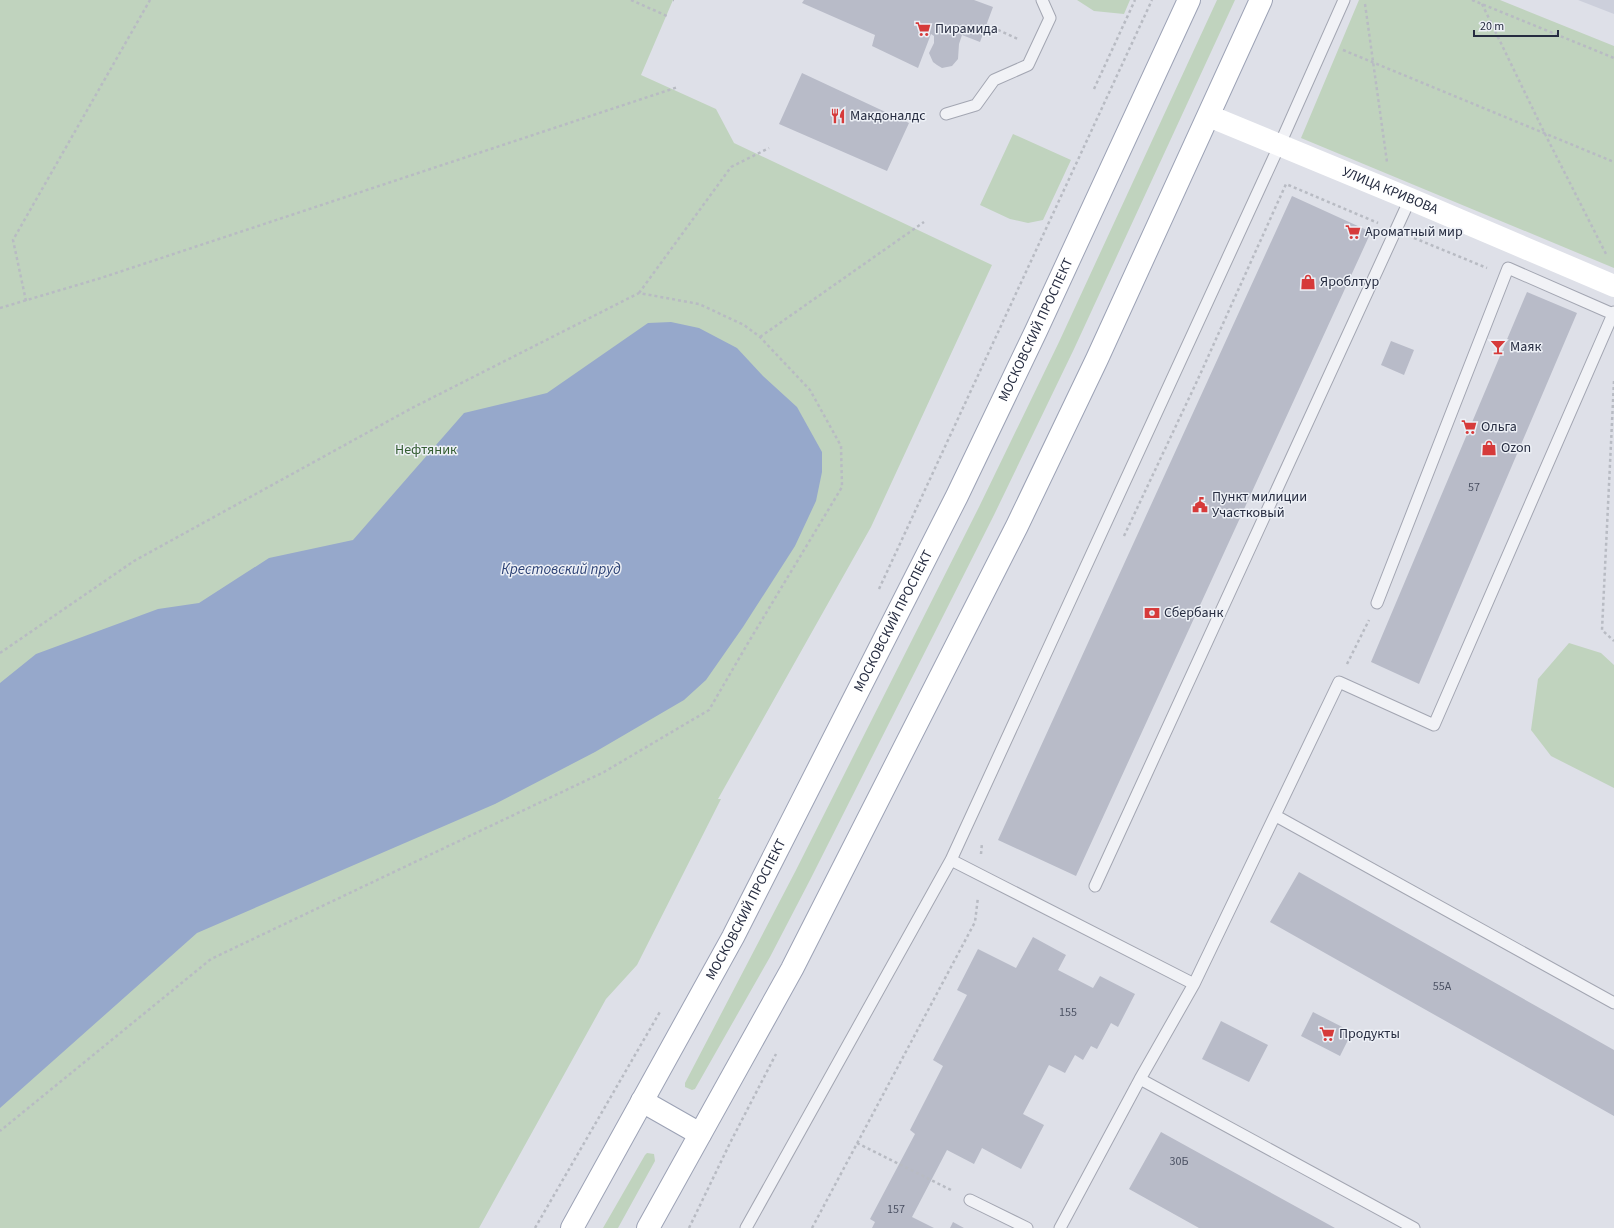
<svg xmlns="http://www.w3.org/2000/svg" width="1614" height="1228" font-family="'Source Sans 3',sans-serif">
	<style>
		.built { fill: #cccfdb }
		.green { fill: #c0d3be }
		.water { fill: #96a8cb }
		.building { fill: #b8bbc8 }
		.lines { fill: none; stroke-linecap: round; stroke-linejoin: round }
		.lane-casing { stroke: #a3a6b2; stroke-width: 13 }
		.primary-casing { stroke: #9ca2b5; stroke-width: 24 }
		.path { stroke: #b8bbc3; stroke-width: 2.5; stroke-dasharray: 3 3; stroke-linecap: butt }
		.lane { stroke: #f1f2f6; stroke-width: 11 }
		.secondary { stroke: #fff; stroke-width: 22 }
		.primary { stroke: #fff; stroke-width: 22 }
		.labels { text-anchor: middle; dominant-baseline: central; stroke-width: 3; stroke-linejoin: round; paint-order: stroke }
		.number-label { font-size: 12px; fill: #4a5062 }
		.poi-label { font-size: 14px; fill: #262c40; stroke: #edf0f6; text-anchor: start }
		.street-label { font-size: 14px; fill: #262c40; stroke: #edf0f6 }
		.park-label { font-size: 14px; fill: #345d32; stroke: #edf0f6 }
		.water-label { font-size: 15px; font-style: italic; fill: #2e4376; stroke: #edf0f6 }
	</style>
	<rect width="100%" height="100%" fill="#dee0e8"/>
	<path class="built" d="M 1578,0 L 1614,0 L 1614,14 Z"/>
	<path class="green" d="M 0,0 L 673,0 L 641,75 L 716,109 L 734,143 L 992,265 L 871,527 L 718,799 L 721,799 L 637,965 L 606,999 L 479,1228 L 0,1228 Z
		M 1077,0 L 1130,0 L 1124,14 L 1094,11 Z
		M 1217,0 L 1235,0 L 1074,349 L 994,515 L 810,880 L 770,957 L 695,1089 L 692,1090 L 685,1087 L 685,1083 L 795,872 L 979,507 L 1059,342 Z
		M 1359,0 L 1500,0 L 1614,46 L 1614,268 L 1301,138 Z
		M 1013,134 L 1071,160 L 1043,220 L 1028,223 L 1010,219 L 980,205 Z
		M 1569,643 L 1601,653 L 1614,665 L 1614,788 L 1551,756 L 1531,730 L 1538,679 Z
		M 647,1153 L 654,1154 L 655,1161 L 618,1228 L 603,1228 L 645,1155 Z"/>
	<path class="water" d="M 671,322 L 699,328 L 737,348 L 763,376 L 797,407 L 822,452 L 822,472 L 816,501 L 795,546 L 743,627 L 706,680 L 684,700 L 595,752 L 495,804 L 197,933 L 0,1108 L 0,683 L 36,654 L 158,609 L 199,603 L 269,558 L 353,540 L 464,413 L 547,393 L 648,323 Z"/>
	<path class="building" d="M 804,0 L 974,0 L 993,7 L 980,42 L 962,35 L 959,44 L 958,59 L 952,66 L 942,68 L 937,65 L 933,62 L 929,53 L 934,43 L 934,36 L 931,34 L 918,68 L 872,46 L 875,35 L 802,3 Z
		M 802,73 L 909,123 L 887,171 L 779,124 Z
		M 1292,196 L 1371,232 L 1076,876 L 998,840 Z
		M 1527,292 L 1577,313 L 1419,684 L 1371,662 Z
		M 1391,341 L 1414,350 L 1404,375 L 1381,365 Z
		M 1299,872 L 1614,1050 L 1614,1116 L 1270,922 Z
		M 1033,937 L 1066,955 L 1058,970 L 1093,988 L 1100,976 L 1135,994 L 1118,1027 L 1111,1023 L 1097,1049 L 1091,1046 L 1083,1060 L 1075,1055 L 1065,1073 L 1049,1065 L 1023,1114 L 1044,1125 L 1021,1169 L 982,1148 L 974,1164 L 947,1150 L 912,1217 L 934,1228 L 872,1228 L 875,1222 L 870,1219 L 915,1134 L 910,1130 L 943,1066 L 933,1060 L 967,995 L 957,990 L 978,949 L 1016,968 Z
		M 1313,1012 L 1352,1032 L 1340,1056 L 1301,1036 Z
		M 1221,1021 L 1268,1045 L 1249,1082 L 1202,1059 Z
		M 1161,1132 L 1335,1228 L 1199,1228 L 1129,1189 Z
		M 953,1222 L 964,1228 L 950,1228 Z"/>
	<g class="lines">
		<defs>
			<path id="lane" d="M 946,114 L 976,105 L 994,80 L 1028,65 L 1050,18 L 1042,0
				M 1377,603 L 1508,268 L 1613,314 L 1614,312
				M 1276,816 L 1614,1003
				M 951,860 L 1194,984 L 1140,1079 L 1060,1228
				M 1095,886 L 1410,199
				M 1194,984 L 1339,682 L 1434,725 L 1613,314
				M 1140,1079 L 1414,1228
				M 970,1200 L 1027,1228
				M 746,1228 L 951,860 L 1280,144 L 1344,0"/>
			<g id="primary">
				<path d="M 642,1101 L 700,1134"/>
				<path id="s2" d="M 572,1228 L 733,937 L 957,496 L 1036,331 L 1189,0"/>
				<path d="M 648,1228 L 792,969 L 1017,526 L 1097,359 L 1261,0"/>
			</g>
		</defs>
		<use href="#lane" class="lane-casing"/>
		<use href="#primary" class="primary-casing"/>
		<path class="path" d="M 631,0 L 667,16
			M 673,0 L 674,0
			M 1472,0 L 1614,58
			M 1365,4 L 1387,162
			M 1482,4 L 1544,132 L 1606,254
			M 987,25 L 1018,39
			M 1343,50 L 1614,162
			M 1094,89 L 1135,0
			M 1414,238 L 1487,268
			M 639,293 L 731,167 L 769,148
			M 26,301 L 13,240 L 150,0
			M 0,308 L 101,278 L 678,87
			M 760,337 L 924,222
			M 1614,381 L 1602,630 L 1614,641
			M 1124,536 L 1198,379 L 1286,184 L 1378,223
			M 879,589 L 1152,0
			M 0,653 L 134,561 L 412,408 L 639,293 L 699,304 L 744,325 L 760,337 L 810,390 L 841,446 L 842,487 L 748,643 L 709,710 L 604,772 L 211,959 L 0,1131
			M 1347,664 L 1369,620
			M 981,854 L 982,843
			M 857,1143 L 953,1191
			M 535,1228 L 661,1010
			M 689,1228 L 730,1143 L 776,1054
			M 812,1228 L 975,922 L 978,897"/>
		<use href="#lane" class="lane"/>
		<path class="secondary" id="s1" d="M 1209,116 L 1410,199 L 1614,286"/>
		<use href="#primary" class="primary"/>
	</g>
	<defs>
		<symbol id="supermarket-bare" viewBox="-9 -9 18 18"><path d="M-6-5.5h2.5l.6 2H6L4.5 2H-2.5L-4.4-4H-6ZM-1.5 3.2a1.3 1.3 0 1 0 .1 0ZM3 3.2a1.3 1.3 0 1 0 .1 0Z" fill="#d63a3a" stroke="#edf0f6" stroke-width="2.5" paint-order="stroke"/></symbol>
		<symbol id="restaurant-bare" viewBox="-9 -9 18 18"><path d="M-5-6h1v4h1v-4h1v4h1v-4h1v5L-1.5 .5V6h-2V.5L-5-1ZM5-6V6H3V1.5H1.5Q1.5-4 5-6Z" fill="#d63a3a" stroke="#edf0f6" stroke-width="2.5" paint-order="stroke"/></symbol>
		<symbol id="shop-bare" viewBox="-9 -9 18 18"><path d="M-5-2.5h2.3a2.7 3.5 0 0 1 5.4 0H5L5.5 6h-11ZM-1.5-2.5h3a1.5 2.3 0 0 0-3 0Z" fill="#d63a3a" stroke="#edf0f6" stroke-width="2.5" paint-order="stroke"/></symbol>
		<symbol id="bar-bare" viewBox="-9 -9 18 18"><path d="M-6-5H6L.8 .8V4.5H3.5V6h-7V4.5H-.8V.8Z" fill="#d63a3a" stroke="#edf0f6" stroke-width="2.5" paint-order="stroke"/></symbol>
		<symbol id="civic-bare" viewBox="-9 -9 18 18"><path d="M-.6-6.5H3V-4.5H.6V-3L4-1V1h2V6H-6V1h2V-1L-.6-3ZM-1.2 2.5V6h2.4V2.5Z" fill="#d63a3a" stroke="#edf0f6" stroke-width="2.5" paint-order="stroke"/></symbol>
		<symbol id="bank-bare" viewBox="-9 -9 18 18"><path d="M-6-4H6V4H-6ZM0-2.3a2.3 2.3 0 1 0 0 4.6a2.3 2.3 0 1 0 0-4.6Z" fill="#d63a3a" stroke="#edf0f6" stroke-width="2.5" paint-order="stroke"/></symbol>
	</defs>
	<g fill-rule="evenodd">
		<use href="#supermarket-bare" x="912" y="18" width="22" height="22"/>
		<use href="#restaurant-bare" x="827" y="105" width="22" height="22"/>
		<use href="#supermarket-bare" x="1342" y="221" width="22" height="22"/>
		<use href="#shop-bare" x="1297" y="271" width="22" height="22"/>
		<use href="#bar-bare" x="1487" y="336" width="22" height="22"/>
		<use href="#supermarket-bare" x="1458" y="416" width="22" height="22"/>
		<use href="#shop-bare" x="1478" y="437" width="22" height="22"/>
		<use href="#civic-bare" x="1189" y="494" width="22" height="22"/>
		<use href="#bank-bare" x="1141" y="602" width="22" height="22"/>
		<use href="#supermarket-bare" x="1316" y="1023" width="22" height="22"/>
	</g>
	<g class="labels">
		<g class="number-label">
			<text x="1474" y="487">57</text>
			<text x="1442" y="986">55А</text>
			<text x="1068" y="1012">155</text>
			<text x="1179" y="1161">30Б</text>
			<text x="896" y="1209">157</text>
		</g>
		<g class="poi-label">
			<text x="935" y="29">Пирамида</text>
			<text x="850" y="116">Макдоналдс</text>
			<text x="1365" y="232">Ароматный мир</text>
			<text x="1320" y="282">Яроблтур</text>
			<text x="1510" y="347">Маяк</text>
			<text x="1481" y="427">Ольга</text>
			<text x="1501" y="448">Ozon</text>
			<text x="1212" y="497">Пункт милиции<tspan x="1212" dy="16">Участковый</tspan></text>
			<text x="1164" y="613">Сбербанк</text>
			<text x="1339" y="1034">Продукты</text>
		</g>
		<g class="street-label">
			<text stroke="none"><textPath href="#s1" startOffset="196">УЛИЦА КРИВОВА</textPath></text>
			<text stroke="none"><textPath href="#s2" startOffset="1011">МОСКОВСКИЙ ПРОСПЕКТ</textPath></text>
			<text stroke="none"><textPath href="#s2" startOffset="687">МОСКОВСКИЙ ПРОСПЕКТ</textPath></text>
			<text stroke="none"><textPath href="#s2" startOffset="363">МОСКОВСКИЙ ПРОСПЕКТ</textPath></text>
		</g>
		<g class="park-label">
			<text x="426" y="450">Нефтяник</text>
		</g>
		<g class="water-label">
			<text x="561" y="569">Крестовский пруд</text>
		</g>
	</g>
	<path d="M1474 30v6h84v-6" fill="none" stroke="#262c40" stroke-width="2"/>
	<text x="1480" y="30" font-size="12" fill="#262c40" stroke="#edf0f6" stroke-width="3" paint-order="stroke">20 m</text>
</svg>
